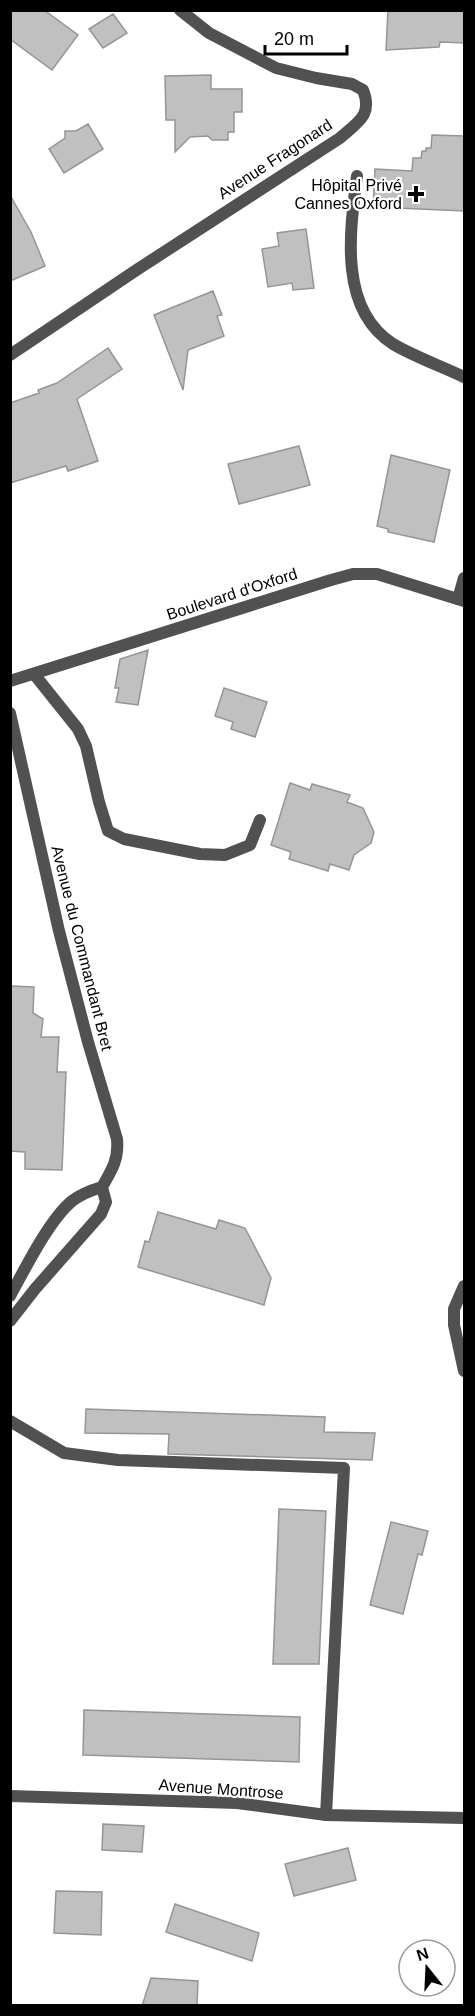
<svg xmlns="http://www.w3.org/2000/svg" width="475" height="2016" font-family="Arial,sans-serif">
	<style>
		.building { fill: #c0c0c0; stroke: #959595; stroke-width: 1.5 }
		.lines { fill: none; stroke-linecap: round; stroke-linejoin: round }
		.service { stroke: #515151; stroke-width: 12 }
		.minor { stroke: #515151; stroke-width: 12 }
		.poi-dot { fill: #000; stroke: #fff; stroke-width: 2 }
		.labels { text-anchor: middle; dominant-baseline: central; stroke-width: 4.5; stroke-linejoin: round; paint-order: stroke }
		.street-label { font-size: 16px; fill: #000; stroke: #fff }
		.poi-label { font-size: 16px; fill: #000; stroke: #fff; text-anchor: end }
	</style>
	<rect width="100%" height="100%" fill="#fff"/>
	<path class="building" d="M 10,10 L 44,10 L 78,35 L 52,70 L 10,39 Z
		M 388,10 L 465,10 L 465,43 L 440,42 L 439,47 L 386,50 Z
		M 113,14 L 127,33 L 103,48 L 89,29 Z
		M 211,75 L 211,89 L 242,89 L 242,112 L 234,112 L 234,132 L 228,132 L 228,140 L 212,140 L 208,136 L 190,137 L 175,152 L 175,120 L 166,120 L 165,76 Z
		M 88,124 L 103,149 L 64,173 L 49,149 L 65,138 L 65,131 L 76,131 Z
		M 432,135 L 465,136 L 465,211 L 373,207 L 375,169 L 412,171 L 413,158 L 421,158 L 422,151 L 426,151 L 426,148 L 431,148 Z
		M 10,195 L 31,232 L 45,266 L 10,281 Z
		M 306,229 L 314,288 L 293,290 L 292,283 L 268,287 L 262,249 L 279,246 L 277,233 Z
		M 213,291 L 222,315 L 217,316 L 224,336 L 188,350 L 183,390 L 154,315 Z
		M 108,348 L 122,369 L 77,399 L 98,461 L 68,471 L 66,466 L 10,483 L 10,403 L 39,393 L 38,390 L 57,383 Z
		M 299,446 L 310,485 L 239,504 L 228,464 Z
		M 391,455 L 450,470 L 434,542 L 388,532 L 388,529 L 377,526 Z
		M 148,650 L 138,705 L 116,702 L 119,688 L 115,688 L 120,659 Z
		M 224,688 L 267,702 L 255,737 L 231,729 L 233,722 L 215,716 Z
		M 290,783 L 310,790 L 312,784 L 350,795 L 347,802 L 363,808 L 374,832 L 371,843 L 354,855 L 349,870 L 330,864 L 328,871 L 289,859 L 291,852 L 271,845 Z
		M 10,986 L 34,987 L 33,1013 L 43,1019 L 41,1037 L 59,1037 L 57,1072 L 66,1072 L 62,1170 L 25,1169 L 25,1152 L 10,1151 Z
		M 158,1212 L 216,1229 L 219,1220 L 245,1228 L 271,1278 L 264,1305 L 138,1267 L 145,1241 L 149,1242 Z
		M 86,1409 L 325,1417 L 324,1432 L 375,1433 L 372,1460 L 168,1454 L 169,1434 L 85,1433 Z
		M 279,1509 L 326,1511 L 319,1664 L 273,1664 Z
		M 391,1522 L 428,1531 L 422,1555 L 418,1554 L 403,1614 L 370,1605 Z
		M 84,1710 L 300,1717 L 299,1762 L 83,1755 Z
		M 103,1824 L 144,1826 L 142,1852 L 102,1850 Z
		M 348,1848 L 356,1880 L 294,1896 L 285,1864 Z
		M 56,1891 L 102,1892 L 101,1935 L 54,1933 Z
		M 175,1904 L 259,1933 L 252,1961 L 166,1932 Z
		M 151,1978 L 198,1981 L 197,2006 L 142,2006 Z"/>
	<g class="lines">
		<path class="service" d="M 357,176 C 350,230 338,309 393,344 C 415,357 441,366 464,377
			M 458,599 L 464,578
			M 34,674 L 78,729 L 86,746 L 99,802 L 108,831 L 124,839 L 200,854 L 225,855 L 250,845 L 260,820
			M 464,1286 L 454,1309 L 454,1325 L 464,1371
			M 10,1421 L 64,1453 L 118,1460 L 344,1468 L 326,1815"/>
		<path class="minor" d="M 10,355 L 138,269 L 340,138 C 358,122 373,115 363,90 L 352,84 L 316,78 L 276,68 L 209,33 L 180,10
			M 10,681 L 331,580 L 353,574 L 377,574 L 464,601
			M 10,713 L 59,931 L 88,1042 L 117,1139 C 119,1159 112,1170 102,1187 C 92,1190 81,1194 72,1201 C 49,1220 25,1269 10,1296
			M 10,1321 L 35,1289 L 101,1214 L 106,1202 L 102,1187
			M 10,1796 L 237,1803 L 326,1815 L 464,1818"/>
	</g>
	<path class="poi-dot" d="M413 185h6v6h6v6h-6v6h-6v-6h-6v-6h6z"/>
	<g class="labels">
		<g class="street-label">
			<text transform="translate(275 159) rotate(-33)">Avenue Fragonard</text>
			<text transform="translate(232 594) rotate(-18)">Boulevard d'Oxford</text>
			<text transform="translate(82 948) rotate(76)">Avenue du Commandant Bret</text>
			<text transform="translate(221 1789) rotate(4)">Avenue Montrose</text>
		</g>
		<g class="poi-label">
			<text x="402" y="185">Hôpital Privé<tspan x="402" dy="18">Cannes Oxford</tspan></text>
		</g>
	</g>
	<rect width="475" height="2016" fill="none" stroke="#000000" stroke-width="24"/>
	<g transform="translate(427 1968) rotate(342)"><circle r="28" fill="#ffffff" stroke="#999999" stroke-width="1.5"/>
	<path d="M0-4.5L10 22L0 15L-10 22Z" fill="#000000"/>
	<text y="-9" font-size="16" font-weight="bold" text-anchor="middle" fill="#000000">N</text>
	</g>
	<path d="M265 45v9h82v-9" fill="none" stroke="#000000" stroke-width="3"/>
	<text x="274" y="45" font-size="18" fill="#000000" stroke="#ffffff" stroke-width="4.5" paint-order="stroke">20 m</text>
</svg>
